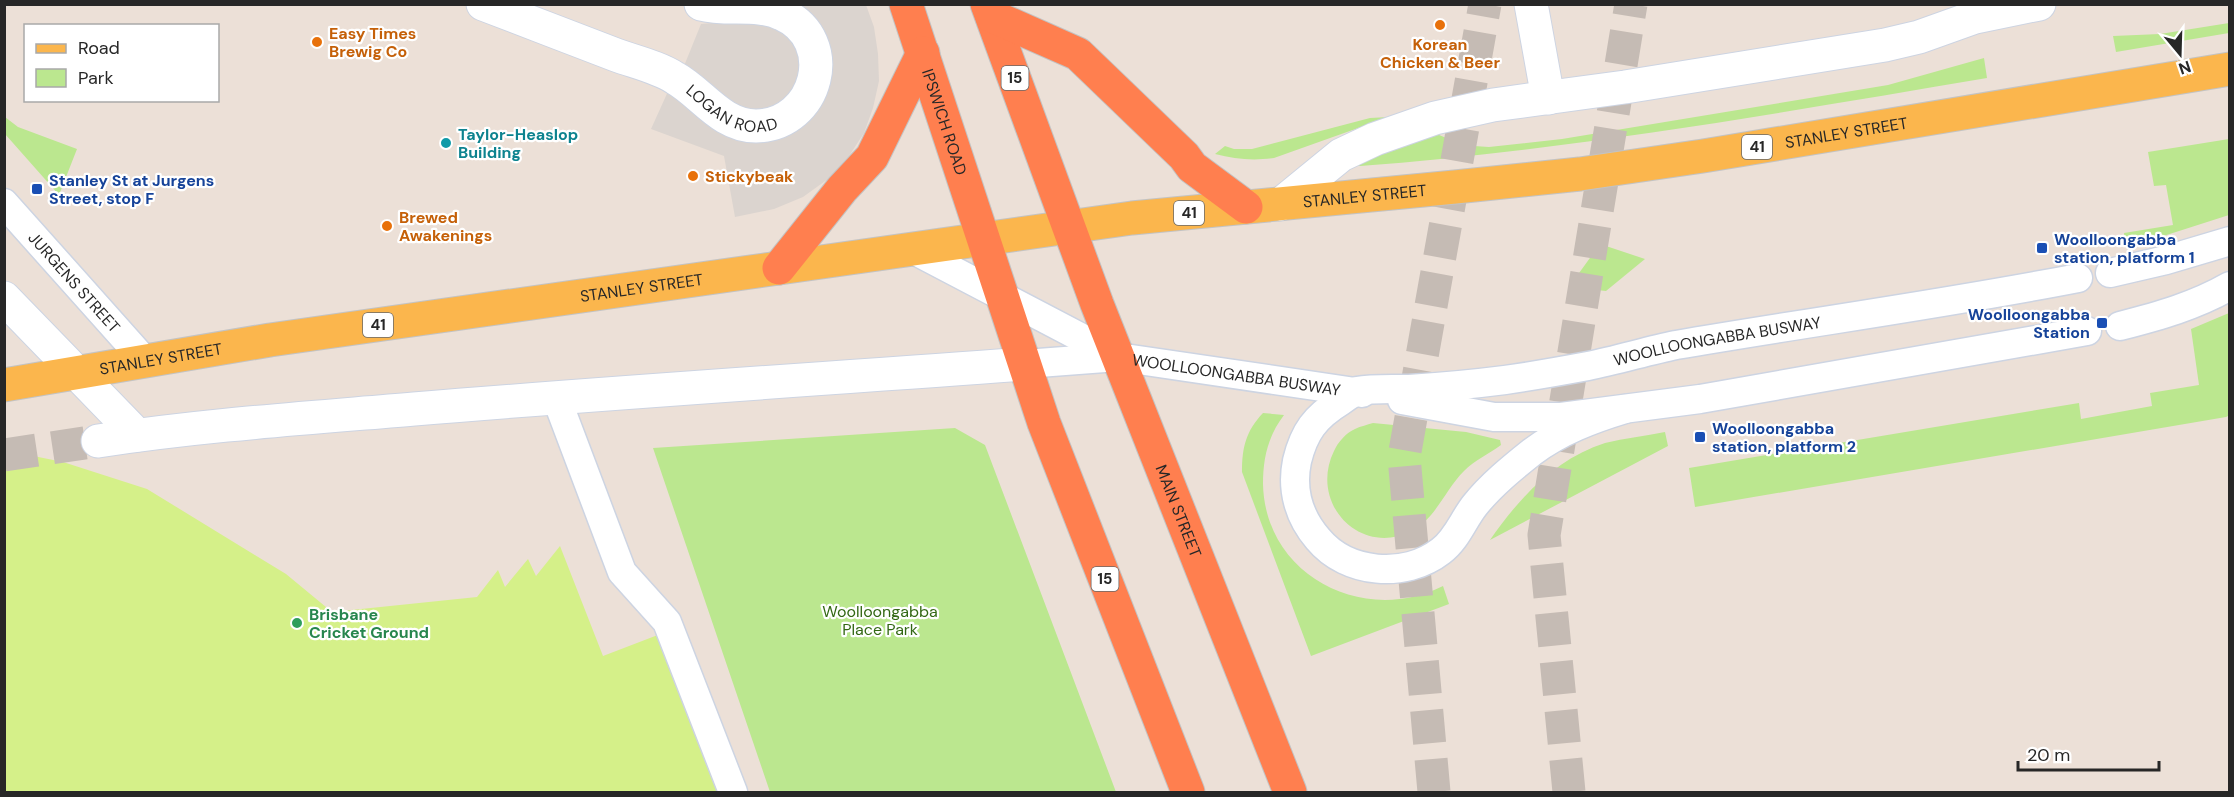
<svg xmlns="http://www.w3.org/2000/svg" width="2234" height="797" font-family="'DM Sans',sans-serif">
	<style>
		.green { fill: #bbe78f }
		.pitch { fill: #d5f089 }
		.plaza { fill: #dbd4cf }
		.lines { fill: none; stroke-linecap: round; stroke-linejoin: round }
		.street-tunnel { stroke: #c5bbb4; stroke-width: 33; stroke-dasharray: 33 16; stroke-linecap: butt }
		.highway-tunnel { stroke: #c5bbb4; stroke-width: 33; stroke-dasharray: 33 16; stroke-linecap: butt }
		.lane-casing { stroke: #cdd4e2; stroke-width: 31 }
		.street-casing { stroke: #cdd4e2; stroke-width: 35 }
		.primary-casing { stroke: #c3c3c3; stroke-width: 35 }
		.highway-casing { stroke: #c3c3c3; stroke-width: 35 }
		.lane { stroke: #fff; stroke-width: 28 }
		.street { stroke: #fff; stroke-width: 33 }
		.primary { stroke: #fbb64d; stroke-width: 33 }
		.highway { stroke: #ff7f4f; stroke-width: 33 }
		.food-dot { fill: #e8710a; stroke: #fff; stroke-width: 2 }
		.culture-dot { fill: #0f9aa8; stroke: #fff; stroke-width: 2 }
		.transit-dot { fill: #1a4fb4; stroke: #fff; stroke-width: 2 }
		.leisure-dot { fill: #2e9e5b; stroke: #fff; stroke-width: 2 }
		.labels { text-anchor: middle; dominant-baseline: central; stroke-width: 4.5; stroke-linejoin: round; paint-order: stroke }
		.shield { fill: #fff; stroke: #686868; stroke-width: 1.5 }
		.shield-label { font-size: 15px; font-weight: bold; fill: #272727 }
		.food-label { font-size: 16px; font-weight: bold; fill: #c56008; stroke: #fff; text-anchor: start }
		.street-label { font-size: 16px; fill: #272727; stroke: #fff }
		.culture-label { font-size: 16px; font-weight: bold; fill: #0d838f; stroke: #fff; text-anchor: start }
		.transit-label { font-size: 16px; font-weight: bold; fill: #164399; stroke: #fff; text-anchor: start }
		.park-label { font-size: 16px; fill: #336814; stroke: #fff }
		.leisure-label { font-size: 16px; font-weight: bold; fill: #27864d; stroke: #fff; text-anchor: start }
	</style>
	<rect width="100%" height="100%" fill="#ece0d7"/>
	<path class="green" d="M 2229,23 L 2229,33 L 2116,52 L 2113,36 L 2160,34 Z
		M 1984,58 L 1987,78 C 1779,113 1571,150 1360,166 L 1357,165 L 1356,159 L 1434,133 L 1449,139 L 1474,146 L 1489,147 L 1562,139 L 1888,85 Z
		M 5,117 L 18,127 L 77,149 L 59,195 L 5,134 Z
		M 1389,117 L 1274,158 C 1252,161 1235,159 1215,154 L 1225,146 L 1234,149 L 1252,149 L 1370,118 Z
		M 2229,139 L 2229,215 L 2126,248 L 2124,233 L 2173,225 L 2166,185 L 2154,186 L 2148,152 Z
		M 1600,244 L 1645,259 L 1606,291 L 1569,287 Z
		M 2229,313 L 2230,415 L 2226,417 L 1695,507 L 1689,468 L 2079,403 L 2081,419 L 2152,406 L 2150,393 L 2199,385 L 2191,329 Z
		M 1263,413 L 1284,415 C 1268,436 1263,458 1263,484 C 1265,576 1364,626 1443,586 L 1449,604 L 1311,656 L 1242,472 C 1242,447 1246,431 1263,413 Z
		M 1373,423 L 1466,432 L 1500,440 L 1501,445 C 1489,454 1475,460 1464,471 C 1445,490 1435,520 1410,532 C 1358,556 1309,502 1334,451 C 1338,442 1346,433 1355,429 C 1361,426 1367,425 1373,423 Z
		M 955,428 L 985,445 L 1116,792 L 770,792 L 653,448 Z
		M 1665,432 L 1668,446 L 1490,540 C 1519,498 1555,459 1605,443 C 1625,438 1645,436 1665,432 Z"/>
	<path class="pitch" d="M 4,450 L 63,462 L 147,489 L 286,574 L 332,612 L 477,597 L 498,570 L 505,587 L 528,559 L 536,576 L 560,546 L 603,656 L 663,633 L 725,792 L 5,792 Z"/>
	<path class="plaza" d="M 787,5 L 866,5 L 874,27 L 878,54 L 879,81 L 873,108 L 864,133 L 849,156 L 828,179 L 803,197 L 774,209 L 735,217 L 724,156 L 651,129 L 670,87 L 713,121 L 810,112 Z
		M 761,19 L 791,33 L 805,63 L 786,106 L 740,112 L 684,66 L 701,24 Z"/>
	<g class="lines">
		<path class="street-tunnel" d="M 4,455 L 98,441"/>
		<path class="highway-tunnel" d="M 1434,792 L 1404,457 L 1485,4
			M 1569,792 L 1544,535 L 1631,4"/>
		<defs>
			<g id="lane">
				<path id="s1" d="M 4,203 L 145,361"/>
				<path d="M 912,249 L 1118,357"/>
				<path d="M 2110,273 L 2166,260 L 2230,241"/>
				<path d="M 2120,326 C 2159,316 2195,306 2230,286"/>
				<path id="s2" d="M 1025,364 L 1118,357 L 1362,393"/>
				<path d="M 556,397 L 622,572 L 667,622 L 733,792"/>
				<path d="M 1402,400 L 1494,417 L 1561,417 L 1700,399 L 2087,331"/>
				<path id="s3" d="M 1625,409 C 1592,419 1560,431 1532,452 C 1512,468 1491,485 1475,505 C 1463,520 1457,539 1441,551 C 1405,579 1347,574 1318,539 C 1299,517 1291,490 1297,461 C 1304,432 1315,417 1341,401 C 1346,398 1351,393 1357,391 C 1373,388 1393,389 1409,389 C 1441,387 1474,384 1505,380 C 1533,376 1561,371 1588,366 C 1618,360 1647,351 1676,345 C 1810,322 1945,304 2078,278"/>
			</g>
			<g id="street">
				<path id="s4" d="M 483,4 C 527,21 572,38 616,55 C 635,62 658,67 675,78 C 702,93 721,126 756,126 C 818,125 840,40 782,14 C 757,2 727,11 701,4"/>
				<path d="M 1531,4 L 1548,98"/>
				<path d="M 1281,204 L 1341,155 L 1375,139 L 1435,118 L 1493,105 L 1625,87 L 1885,45 L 1919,37 L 1975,17 L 2039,4"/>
				<path d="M 4,298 L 137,435"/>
				<path d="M 98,441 C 203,425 309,418 414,409 C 618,392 821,379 1025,364"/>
			</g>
			<g id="primary">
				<path id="s5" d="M 4,385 L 270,340 L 1132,218 L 1455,187 L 1580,174 L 1703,156 L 2230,69"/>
			</g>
			<g id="highway">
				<path id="s6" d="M 906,4 L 1044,423 L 1188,792"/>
				<path id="s7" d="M 987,4 L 1097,304 L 1290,792"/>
				<path d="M 992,16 L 1078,54 L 1184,156 L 1192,167 L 1246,207"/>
				<path d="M 779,268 L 842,189 L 872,157 L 923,53"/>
			</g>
		</defs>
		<use href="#lane" class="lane-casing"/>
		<use href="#street" class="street-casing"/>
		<use href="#primary" class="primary-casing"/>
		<use href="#highway" class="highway-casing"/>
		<use href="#lane" class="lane"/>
		<use href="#street" class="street"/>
		<use href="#primary" class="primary"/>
		<use href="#highway" class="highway"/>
	</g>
	<g class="food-dot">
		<circle cx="1440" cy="25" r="6"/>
		<circle cx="317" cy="42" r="6"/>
		<circle cx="693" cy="176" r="6"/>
		<circle cx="387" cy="226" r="6"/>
	</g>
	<circle class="culture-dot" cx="446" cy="143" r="6"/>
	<g class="transit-dot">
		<rect x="31" y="183" width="12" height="12" rx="3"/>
		<rect x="2036" y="242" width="12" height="12" rx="3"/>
		<rect x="2096" y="317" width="12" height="12" rx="3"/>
		<rect x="1694" y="431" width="12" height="12" rx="3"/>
	</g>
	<circle class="leisure-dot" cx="297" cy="623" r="6"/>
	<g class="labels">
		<g class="shield">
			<rect x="1001.5" y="66" width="27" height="24" rx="4.5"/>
			<rect x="1742" y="135" width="30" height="24" rx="4.5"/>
			<rect x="1174" y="201" width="30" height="24" rx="4.5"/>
			<rect x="363" y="313" width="30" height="24" rx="4.5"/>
			<rect x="1091.5" y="567" width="27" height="24" rx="4.5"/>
		</g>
		<g class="shield-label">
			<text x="1015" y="78">15</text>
			<text x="1757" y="147">41</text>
			<text x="1189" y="213">41</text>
			<text x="378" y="325">41</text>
			<text x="1105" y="579">15</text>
		</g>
		<g class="food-label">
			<text x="329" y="33">Easy Times<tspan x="329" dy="18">Brewig Co</tspan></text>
			<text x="1440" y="44" text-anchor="middle">Korean<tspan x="1440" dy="18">Chicken &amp; Beer</tspan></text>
			<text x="705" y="176">Stickybeak</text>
			<text x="399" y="217">Brewed<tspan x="399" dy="18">Awakenings</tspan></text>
		</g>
		<g class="street-label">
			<text stroke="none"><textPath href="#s4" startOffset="273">LOGAN ROAD</textPath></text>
			<text stroke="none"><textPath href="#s6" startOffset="124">IPSWICH ROAD</textPath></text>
			<text stroke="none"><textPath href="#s5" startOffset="1860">STANLEY STREET</textPath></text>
			<text stroke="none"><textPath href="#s5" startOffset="1374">STANLEY STREET</textPath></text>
			<text stroke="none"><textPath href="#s1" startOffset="106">JURGENS STREET</textPath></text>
			<text stroke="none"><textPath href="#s5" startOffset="645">STANLEY STREET</textPath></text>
			<text stroke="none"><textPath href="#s3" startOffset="918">WOOLLOONGABBA BUSWAY</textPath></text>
			<text stroke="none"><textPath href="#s5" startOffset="159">STANLEY STREET</textPath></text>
			<text stroke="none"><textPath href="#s2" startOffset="213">WOOLLOONGABBA BUSWAY</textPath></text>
			<text stroke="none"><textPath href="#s7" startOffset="542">MAIN STREET</textPath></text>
		</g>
		<g class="culture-label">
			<text x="458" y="134">Taylor-Heaslop<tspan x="458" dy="18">Building</tspan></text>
		</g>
		<g class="transit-label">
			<text x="49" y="180">Stanley St at Jurgens<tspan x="49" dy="18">Street, stop F</tspan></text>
			<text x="2054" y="239">Woolloongabba<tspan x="2054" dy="18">station, platform 1</tspan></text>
			<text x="2090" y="314" text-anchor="end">Woolloongabba<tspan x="2090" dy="18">Station</tspan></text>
			<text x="1712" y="428">Woolloongabba<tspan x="1712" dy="18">station, platform 2</tspan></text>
		</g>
		<g class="park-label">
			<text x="880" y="611">Woolloongabba<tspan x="880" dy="18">Place Park</tspan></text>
		</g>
		<g class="leisure-label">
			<text x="309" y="614">Brisbane<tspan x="309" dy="18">Cricket Ground</tspan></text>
		</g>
	</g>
	<rect width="2234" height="797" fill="none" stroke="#272727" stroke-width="12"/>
	<rect x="24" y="24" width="195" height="78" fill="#ffffff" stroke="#a9a9a9" stroke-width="1.5"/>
	<rect x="36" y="44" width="30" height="9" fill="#fbb64d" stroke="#a9a9a9" stroke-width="1.5"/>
	<text x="78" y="54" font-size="18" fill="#272727">Road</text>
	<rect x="36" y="69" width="30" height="18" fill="#bbe78f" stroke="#a9a9a9" stroke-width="1.5"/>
	<text x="78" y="84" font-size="18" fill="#272727">Park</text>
	<g transform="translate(2180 54) rotate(161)" stroke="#ffffff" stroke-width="4.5" paint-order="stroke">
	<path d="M0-4.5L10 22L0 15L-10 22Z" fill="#272727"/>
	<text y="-9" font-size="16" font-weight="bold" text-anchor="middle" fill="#272727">N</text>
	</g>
	<path d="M2018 761v9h141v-9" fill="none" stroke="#272727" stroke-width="3"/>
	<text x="2027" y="761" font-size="18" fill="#272727" stroke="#ffffff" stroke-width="4.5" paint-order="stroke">20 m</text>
</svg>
